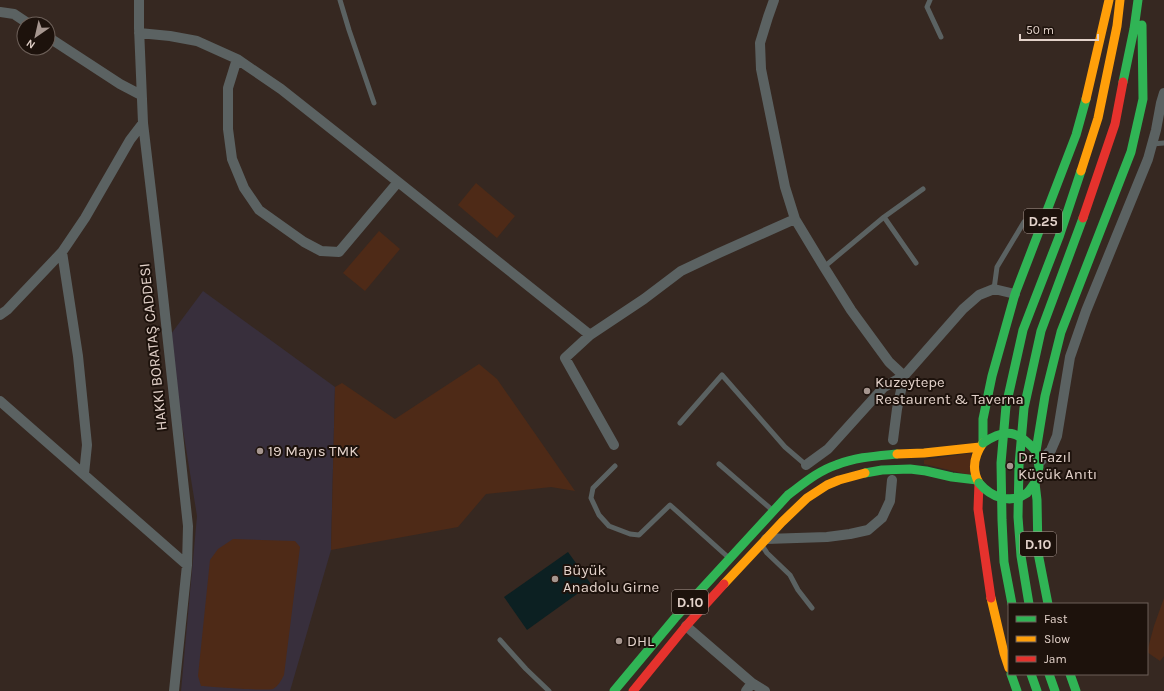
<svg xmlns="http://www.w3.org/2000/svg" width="1164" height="691" font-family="Karla,sans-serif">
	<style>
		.education { fill: #382f3c }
		.green { fill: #4e2a17 }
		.water { fill: #0c2022 }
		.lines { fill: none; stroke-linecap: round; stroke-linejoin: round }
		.lane { stroke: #5b6262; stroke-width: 5 }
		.street { stroke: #5b6262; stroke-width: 10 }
		.fast { stroke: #30b455; stroke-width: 9 }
		.slow { stroke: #ff9f0a; stroke-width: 9 }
		.jam { stroke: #e5322d; stroke-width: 9 }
		.fast-bridge { stroke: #30b455; stroke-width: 9 }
		.poi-dot { fill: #a6968f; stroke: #1d120c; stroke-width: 1.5 }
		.labels { text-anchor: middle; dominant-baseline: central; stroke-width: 4; stroke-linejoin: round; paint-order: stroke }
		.shield { fill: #1d120c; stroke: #a89891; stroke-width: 1 }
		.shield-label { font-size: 14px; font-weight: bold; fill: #e3d2ca }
		.street-label { font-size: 15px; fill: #e3d2ca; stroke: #1d120c }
		.poi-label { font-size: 15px; fill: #e3d2ca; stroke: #1d120c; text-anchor: start }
	</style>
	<rect width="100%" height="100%" fill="#362821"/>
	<path class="education" d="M 203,291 L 335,387 L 331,550 L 290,691 L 181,691 L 197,516 L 168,338 Z"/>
	<path class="green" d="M 476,183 L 515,216 L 497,238 L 458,205 Z
		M 379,231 L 400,249 L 365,291 L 343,273 Z
		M 479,364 L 497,379 L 575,491 L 551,487 L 486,494 L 458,527 L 331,550 L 335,387 L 342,383 L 395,419 Z
		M 971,453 L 970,475 L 924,464 L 924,460 Z
		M 233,539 L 295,541 L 300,547 L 284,675 C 281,681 278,686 273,689 C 262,691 215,687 201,686 L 198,676 L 210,560 L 218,549 Z
		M 1164,598 L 1164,656 L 1160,661 L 1147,652 L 1154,626 Z"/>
	<path class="water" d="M 568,552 L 591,584 L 527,630 L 504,597 Z"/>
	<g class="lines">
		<path class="lane" d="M 340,0 L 349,30 L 374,103
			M 930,0 L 927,7 L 941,37
			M 1152,144 L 1164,143
			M 884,217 L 916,263
			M 824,267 L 884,217 L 923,189
			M 994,289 L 997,267 L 1024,222
			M 680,423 L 722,375 L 785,447 L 806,465
			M 719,464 L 771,509
			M 615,466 L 593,488 L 591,498 L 599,515 L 609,526 L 630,534 L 639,535 L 670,505 L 729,558
			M 763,547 L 767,553 L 790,575 L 798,590 L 812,608
			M 500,640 L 526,669 L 549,691"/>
		<path class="street" d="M 139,0 L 139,28 L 143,123 L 158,250 L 188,526 L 187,565 L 174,691
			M 774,0 L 768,17 L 760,43 L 761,69 L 785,187 L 795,219 L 824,267 L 851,310 L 889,362 L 904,376
			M 0,12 L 14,14 L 29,24
			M 139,33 L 170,36 L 197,41 L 237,59 L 281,89 L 348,142 L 590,335
			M 48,37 L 120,84 L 141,95
			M 237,59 L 228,88 L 228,129 L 232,159 L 244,188 L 259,210 L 304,242 L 321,251 L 339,252 L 398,182
			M 62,252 L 78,356 L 87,445 L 84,474
			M 0,315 L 7,310 L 62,252 L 85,218 L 130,140 L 143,123
			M 0,401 L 187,565
			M 893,440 L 897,409 L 904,376
			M 614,445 L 565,358 L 590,335 L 644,299 L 681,271 L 719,253 L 795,219
			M 1039,463 L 1051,450 L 1057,436 L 1070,357 L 1086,311 L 1148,159 L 1156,130 L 1161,103 L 1164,93
			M 806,465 L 828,449 L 884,387 L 904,376 L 963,309 L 979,295 L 994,289 L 1015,294
			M 766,539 L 827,537 L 850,534 L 868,530 L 882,518 L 890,501 L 892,480
			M 686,626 L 752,683 L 765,691
			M 746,691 L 752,683"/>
		<path class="fast" d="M 1123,82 L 1134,29 L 1138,0
			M 983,443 L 983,419 L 992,376 L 1015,294 L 1076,135 L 1086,99
			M 1036,451 L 1045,396 L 1061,332 L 1131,152 L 1143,99 L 1142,25
			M 865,473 L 882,470 L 910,469 L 926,471 L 952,477 L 977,480
			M 1035,483 L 1039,467 L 1036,451
			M 1035,483 L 1037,500 L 1038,553 L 1048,604
			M 1012,604 L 1004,562 L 1002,520 L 1001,463 L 1006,406 L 1023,330 L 1059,237 L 1081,171
			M 1029,604 L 1021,556 L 1018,517 L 1019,465 L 1024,408 L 1041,331 L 1083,218
			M 1011,674 L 1017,691
			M 1031,674 L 1037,691
			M 1049,674 L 1055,691
			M 1070,674 L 1076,691
			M 614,691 L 675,618 L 788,495 C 803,484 818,471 836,465 C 856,457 876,456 897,454"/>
		<path class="slow" d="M 1086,99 L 1109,0
			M 1081,171 L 1098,118 L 1117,26 L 1120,0
			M 897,454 L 924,453 L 980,447
			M 979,483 C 971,469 974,456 983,443
			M 724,584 L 782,522 L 807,498 L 827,485 L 839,480 L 865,473
			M 991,598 L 1004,653 L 1009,668"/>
		<path class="jam" d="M 1083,218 L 1115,124 L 1123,82
			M 979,483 L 978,509 L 991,598
			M 633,691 L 686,626 L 724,584"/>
		<path class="fast-bridge" d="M 983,443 C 1006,427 1018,431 1036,451
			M 979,483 C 991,497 1010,505 1027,493 C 1030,490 1032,486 1035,483"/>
	</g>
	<g class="poi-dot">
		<circle cx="867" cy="391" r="4"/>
		<circle cx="260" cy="451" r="4"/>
		<circle cx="1010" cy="466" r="4"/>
		<circle cx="555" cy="579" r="4"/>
		<circle cx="619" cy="641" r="4"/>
	</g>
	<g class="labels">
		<g class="shield">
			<rect x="1024" y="209" width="38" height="24" rx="3"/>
			<rect x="1020" y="532" width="36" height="24" rx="3"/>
			<rect x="672" y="590" width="36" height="24" rx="3"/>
		</g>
		<g class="shield-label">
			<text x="1043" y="221">D.25</text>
			<text x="1038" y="544">D.10</text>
			<text x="690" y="602">D.10</text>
		</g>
		<g class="street-label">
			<text transform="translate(153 347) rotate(-96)">HAKKI BORATAŞ CADDESI</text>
		</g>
		<g class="poi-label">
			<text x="875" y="382">Kuzeytepe<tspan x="875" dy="17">Restaurent &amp; Taverna</tspan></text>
			<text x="268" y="451">19 Mayıs TMK</text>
			<text x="1018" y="457">Dr. Fazıl<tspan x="1018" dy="17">Küçük Anıtı</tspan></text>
			<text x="563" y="570">Büyük<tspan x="563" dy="17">Anadolu Girne</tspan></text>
			<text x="627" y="641">DHL</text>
		</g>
	</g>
	<rect x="1008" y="603" width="140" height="72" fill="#1d120c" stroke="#6c5f58"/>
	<rect x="1016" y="616" width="20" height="6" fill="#30b455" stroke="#6c5f58"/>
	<text x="1044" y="623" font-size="12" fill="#e3d2ca">Fast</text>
	<rect x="1016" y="636" width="20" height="6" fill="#ff9f0a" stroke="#6c5f58"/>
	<text x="1044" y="643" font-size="12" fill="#e3d2ca">Slow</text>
	<rect x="1016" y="656" width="20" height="6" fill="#e5322d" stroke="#6c5f58"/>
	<text x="1044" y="663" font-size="12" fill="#e3d2ca">Jam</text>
	<g transform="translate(36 36) rotate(214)"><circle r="19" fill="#1d120c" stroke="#6c5f58"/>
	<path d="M0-3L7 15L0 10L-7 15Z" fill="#a6968f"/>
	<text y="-6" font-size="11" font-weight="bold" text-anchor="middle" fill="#e3d2ca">N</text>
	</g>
	<path d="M1020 34v6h78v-6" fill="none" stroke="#e3d2ca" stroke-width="2"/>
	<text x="1026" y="34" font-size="12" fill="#e3d2ca" stroke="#1d120c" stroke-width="3" paint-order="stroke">50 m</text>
</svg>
